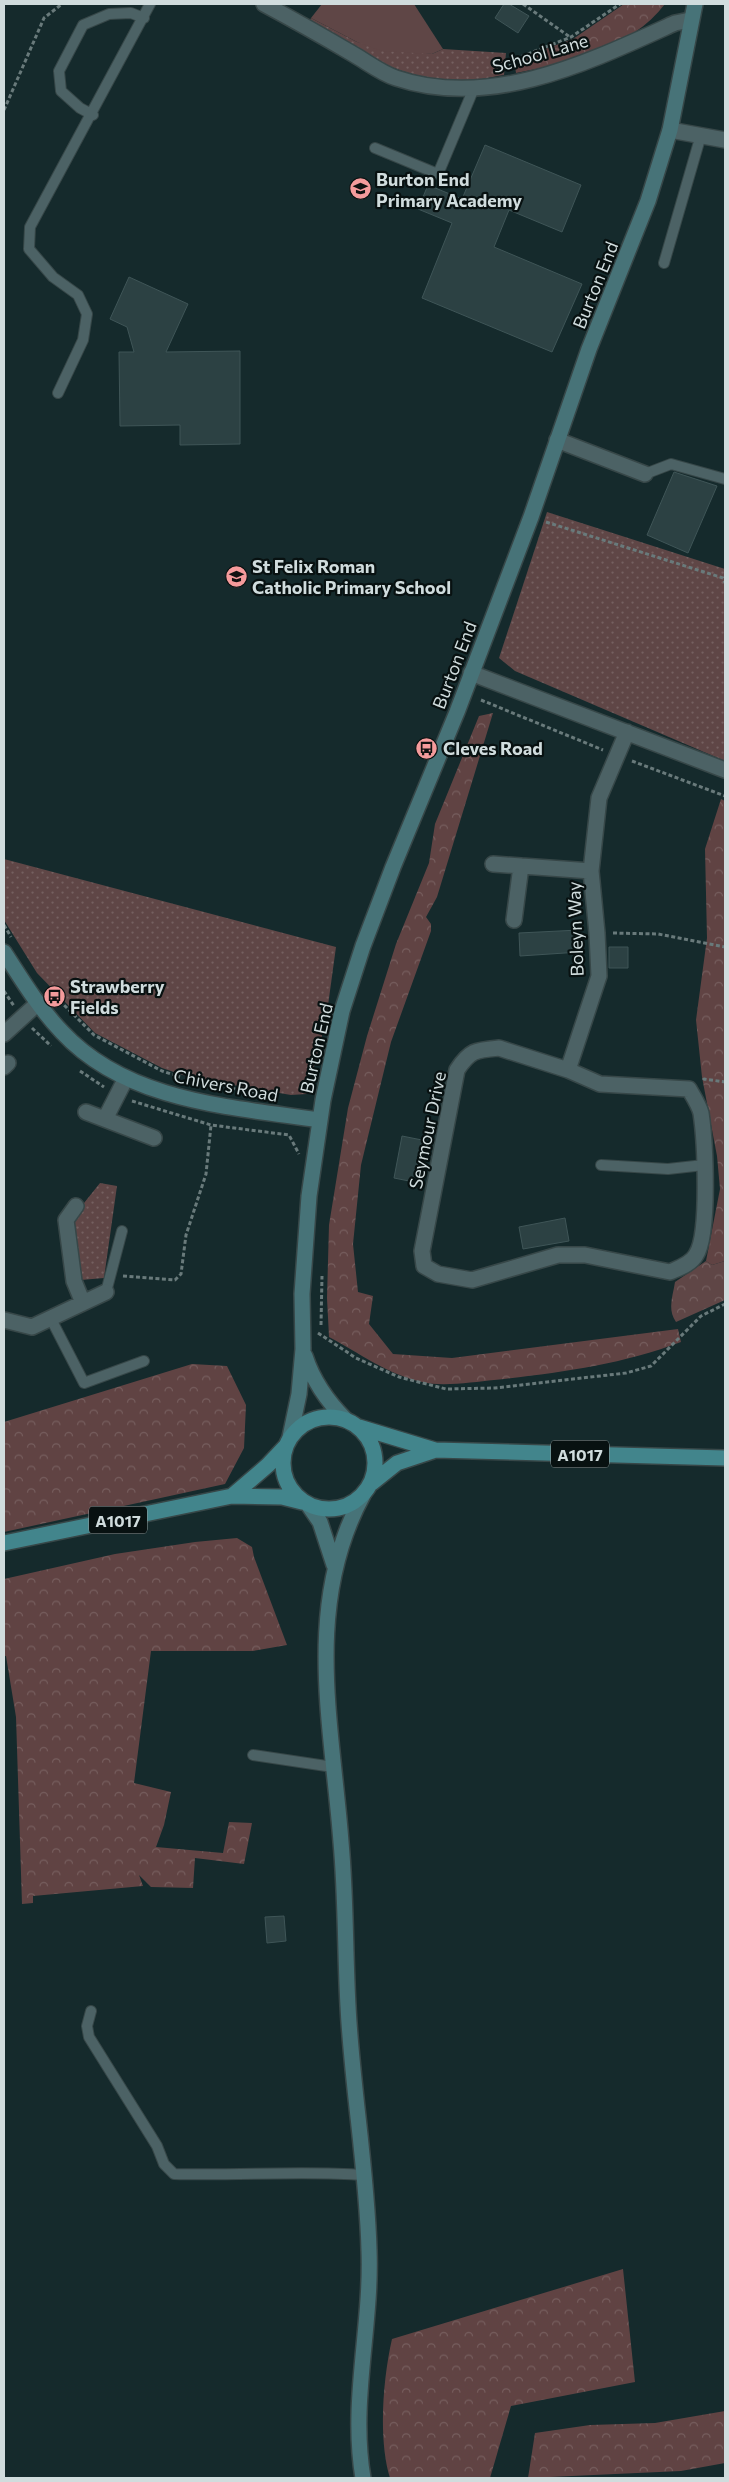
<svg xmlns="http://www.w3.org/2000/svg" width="729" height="2482" font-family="Commissioner,sans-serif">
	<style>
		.grass { fill: url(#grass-dots) }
		.forest { fill: url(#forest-crowns) }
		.park { fill: url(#park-crowns) }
		.garden { fill: #5f4646 }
		.building { fill: #2c4143; stroke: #3f5557 }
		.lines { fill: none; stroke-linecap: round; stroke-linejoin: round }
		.lane-casing { stroke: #374748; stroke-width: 12 }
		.street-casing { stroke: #374748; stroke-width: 18 }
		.secondary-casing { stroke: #374748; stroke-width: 18 }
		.primary-casing { stroke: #374748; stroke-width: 18 }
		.path { stroke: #697a7b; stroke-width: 3; stroke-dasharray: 4 2.5; stroke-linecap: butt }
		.lane { stroke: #4c6265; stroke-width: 10 }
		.street { stroke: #4c6265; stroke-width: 15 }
		.secondary { stroke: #477378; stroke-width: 15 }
		.primary { stroke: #42858c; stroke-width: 15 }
		.labels { text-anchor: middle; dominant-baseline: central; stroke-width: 4.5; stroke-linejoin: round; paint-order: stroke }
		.shield { fill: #081111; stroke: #949fa0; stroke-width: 1 }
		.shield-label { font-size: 16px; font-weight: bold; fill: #d0dcdd }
		.street-label { font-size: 18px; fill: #d0dcdd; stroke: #081111 }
		.poi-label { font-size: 18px; font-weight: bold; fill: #d0dcdd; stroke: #081111; text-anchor: start }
	</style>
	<defs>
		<pattern id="grass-dots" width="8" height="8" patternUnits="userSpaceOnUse" patternTransform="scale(1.25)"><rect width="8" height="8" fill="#5f4646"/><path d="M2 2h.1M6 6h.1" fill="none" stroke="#756060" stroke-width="1.8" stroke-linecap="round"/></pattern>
		<pattern id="forest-crowns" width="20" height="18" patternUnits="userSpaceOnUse" patternTransform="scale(1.25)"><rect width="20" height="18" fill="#604343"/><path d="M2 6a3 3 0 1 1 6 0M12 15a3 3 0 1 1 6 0" fill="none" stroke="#765e5e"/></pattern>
		<pattern id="park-crowns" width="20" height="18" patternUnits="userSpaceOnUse" patternTransform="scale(1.25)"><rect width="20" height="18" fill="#5f4646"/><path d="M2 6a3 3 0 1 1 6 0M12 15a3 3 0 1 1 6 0" fill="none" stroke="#756060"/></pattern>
	</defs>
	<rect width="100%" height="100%" fill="#152a2c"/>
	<path class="grass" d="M 311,18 L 357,42 L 432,54 L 443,49 L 506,53 L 504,75 C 491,77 476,81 462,81 C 402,80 358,53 308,24 Z
		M 547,512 L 725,569 L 725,761 L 515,671 L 499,658 Z
		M 4,859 L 336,947 L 326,1020 L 307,1094 L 291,1095 L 192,1078 L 162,1068 L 95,1033 L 37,973 L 4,920 Z
		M 100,1183 L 117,1186 L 104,1278 L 81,1280 L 72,1218 Z"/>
	<path class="forest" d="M 624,4 L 665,4 C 631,49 568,63 516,73 L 514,60 L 573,39 Z
		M 493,713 L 437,897 L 426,917 L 431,924 L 431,931 L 391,1042 L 361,1165 L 353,1244 L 358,1292 L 373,1296 L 369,1324 L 393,1354 L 452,1358 L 678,1329 L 681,1342 C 620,1365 558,1373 494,1380 C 474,1382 442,1387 422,1382 C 389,1375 359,1353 329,1337 L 327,1298 L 329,1225 L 348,1108 L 367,1036 L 396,944 L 429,863 L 435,824 L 479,716 Z
		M 721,799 L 725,801 L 725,1261 L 712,1265 L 706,1261 L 720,1189 L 717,1156 L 702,1077 L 696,1020 L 707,938 L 705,849 Z
		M 192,1364 L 227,1366 L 246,1405 L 244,1448 L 225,1484 L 4,1532 L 4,1422 Z
		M 237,1538 L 252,1547 L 254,1557 L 287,1645 L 253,1651 L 151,1651 L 134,1783 L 171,1792 L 164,1825 L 156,1847 L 223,1853 L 229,1822 L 252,1823 L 244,1864 L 195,1858 L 193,1888 L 151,1887 L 139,1875 L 143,1886 L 33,1896 L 33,1903 L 22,1904 L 16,1717 L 6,1656 L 4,1656 L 4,1579 L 115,1554 L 195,1542 Z
		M 623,2269 L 635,2382 L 511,2406 L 490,2478 L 390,2478 C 378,2440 383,2378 392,2339 Z
		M 725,2411 L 725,2463 L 681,2471 L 528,2478 L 535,2433 L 590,2425 L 655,2423 Z"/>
	<path class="park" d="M 706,1261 L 712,1265 L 725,1261 L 725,1300 L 676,1322 C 667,1309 673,1296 675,1282 Z"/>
	<path class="garden" d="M 322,4 L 414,4 L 443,49 L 432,54 L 382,51 L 357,42 L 311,18 Z"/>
	<path class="building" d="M 504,4 L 509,4 L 529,16 L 518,33 L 495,18 Z
		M 485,145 L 581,185 L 562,232 L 509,210 L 494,247 L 582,284 L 552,352 L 422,298 L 452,223 L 418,209 L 428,185 L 462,199 Z
		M 129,277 L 188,304 L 166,352 L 240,351 L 240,444 L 180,445 L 180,425 L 120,426 L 119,352 L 134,352 L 127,327 L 110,319 Z
		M 674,472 L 717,486 L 688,553 L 647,535 Z
		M 579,930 L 580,952 L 520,956 L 519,933 Z
		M 609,947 L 628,947 L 628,968 L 609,968 Z
		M 402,1136 L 422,1140 L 414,1182 L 394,1178 Z
		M 565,1218 L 569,1241 L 523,1249 L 519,1227 Z
		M 284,1916 L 286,1941 L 267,1943 L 265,1917 Z"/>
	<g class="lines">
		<defs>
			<path id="lane" d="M 93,115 L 80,108 L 61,91 L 59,71 L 83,25 L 109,14 L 131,13 L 144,18
				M 375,148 L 438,174 L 474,88
				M 664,263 L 701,135
				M 58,393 L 83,340 L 87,314 L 78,295 L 53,277 L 29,249 L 30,227 L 150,4
				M 645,474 L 671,464 L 725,479
				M 601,1165 L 668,1169 L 704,1165
				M 106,1292 L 122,1231
				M 51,1319 L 84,1383 L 144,1361
				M 253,1755 L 333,1767
				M 91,2011 L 87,2026 L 89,2037 L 157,2146 L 164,2164 L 174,2174 C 238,2176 301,2170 364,2175"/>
			<path id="street" d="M 264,4 C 294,20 324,37 353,54 C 367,62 381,73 396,78 C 491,110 589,62 675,23 L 690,20
				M 670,130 L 725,140
				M 557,440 L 645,474
				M 471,673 L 725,770
				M 493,864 L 591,871
				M 514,920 L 521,866
				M 4,1034 L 37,1004
				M 499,1048 L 568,1070 L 600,1084 L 689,1089 C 693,1096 699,1105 701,1113 C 705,1140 710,1234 696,1255 C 691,1264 679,1268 670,1272 L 585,1255 L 558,1255 L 472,1280 L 438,1274 L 424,1266 L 422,1251 L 457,1070 C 470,1050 476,1050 499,1048 Z
				M 4,1067 L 8,1063
				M 568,1070 L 599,976 L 597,933 L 591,871 L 599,798 L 627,732
				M 86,1112 L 154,1138
				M 105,1119 L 126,1078
				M 76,1206 L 66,1220 L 74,1281 L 83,1303
				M 4,1320 L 32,1327 L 106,1292"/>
			<path id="secondary" d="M 4,952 C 22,980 39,1008 62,1032 C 127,1102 231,1107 320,1120
				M 305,1356 C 313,1381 327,1401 346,1420
				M 290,1437 L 299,1394 L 303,1349 L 302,1294 L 309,1196 L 323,1100 L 342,1011 L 363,946 L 393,867 L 457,712 L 531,517 L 589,349 L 648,201 L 670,130 L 695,4
				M 363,1495 C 303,1605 332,1724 341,1842 C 346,1897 345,1951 348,2006 C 352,2088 367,2168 369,2250 C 372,2326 350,2402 363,2478
				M 309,1506 L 320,1522 L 334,1565"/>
			<path id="primary" d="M283 1463a46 46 0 1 1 92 0a46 46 0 1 1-92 0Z
				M 359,1427 L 435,1450 L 725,1458
				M 372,1483 L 397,1463 L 433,1451
				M 232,1496 L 268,1465 L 285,1447
				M 4,1543 L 232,1496 L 282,1497 L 302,1502"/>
		</defs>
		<use href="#lane" class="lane-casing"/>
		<use href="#street" class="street-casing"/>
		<use href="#secondary" class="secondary-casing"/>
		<use href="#primary" class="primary-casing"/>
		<path class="path" d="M 523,4 L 570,37
			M 511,68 L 510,61 L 571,37 L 620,4
			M 4,110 L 44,18 L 62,4
			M 546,522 L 723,578 L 725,583
			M 481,700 L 603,750
			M 632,761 L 725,796
			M 4,925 L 11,937
			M 613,933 L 658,934 L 725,947
			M 4,991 L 14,1006
			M 55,996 L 94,1035 L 162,1071 L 180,1077
			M 32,1028 L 51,1046
			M 80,1071 L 104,1087
			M 703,1080 L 704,1079 L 725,1082
			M 212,1085 L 260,1093
			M 132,1101 L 211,1125 L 289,1135 L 299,1154
			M 123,1276 L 175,1280 L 181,1274 L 186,1235 L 206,1174 L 211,1125
			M 321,1325 L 322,1276
			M 318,1333 L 356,1358 L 399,1377 L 446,1389 L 495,1388 L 626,1373 L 651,1366 L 701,1316 L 725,1304"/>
		<use href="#lane" class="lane"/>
		<use href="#street" class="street"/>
		<use href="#secondary" class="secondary"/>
		<use href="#primary" class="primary"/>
	</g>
	<defs>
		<symbol id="school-disc" viewBox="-11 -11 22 22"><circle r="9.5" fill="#f59b9c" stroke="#081111"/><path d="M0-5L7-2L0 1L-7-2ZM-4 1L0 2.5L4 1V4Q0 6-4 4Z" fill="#111"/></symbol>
		<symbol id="bus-disc" viewBox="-11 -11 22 22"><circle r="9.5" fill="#f59b9c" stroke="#081111"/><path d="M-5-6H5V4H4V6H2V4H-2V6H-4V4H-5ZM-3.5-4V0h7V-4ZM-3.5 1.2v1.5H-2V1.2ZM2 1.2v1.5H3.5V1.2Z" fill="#111"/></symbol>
	</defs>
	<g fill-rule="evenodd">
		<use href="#school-disc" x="348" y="176" width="25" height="25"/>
		<use href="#school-disc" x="224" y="564" width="25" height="25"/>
		<use href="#bus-disc" x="414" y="736" width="25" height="25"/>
		<use href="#bus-disc" x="42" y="984" width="25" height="25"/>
	</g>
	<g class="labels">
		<g class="shield">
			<rect x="551" y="1440.5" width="58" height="27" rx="4"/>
			<rect x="89" y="1506.5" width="58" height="27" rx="4"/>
		</g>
		<g class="shield-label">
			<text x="580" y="1454">A1017</text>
			<text x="118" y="1520">A1017</text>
		</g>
		<g class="street-label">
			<text transform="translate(540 53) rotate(-16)">School Lane</text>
			<text transform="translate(595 285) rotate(-68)">Burton End</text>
			<text transform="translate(454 665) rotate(-69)">Burton End</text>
			<text transform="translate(575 929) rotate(-92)">Boleyn Way</text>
			<text transform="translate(316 1048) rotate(-77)">Burton End</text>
			<text transform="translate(226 1085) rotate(11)">Chivers Road</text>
			<text transform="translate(427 1130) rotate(-78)">Seymour Drive</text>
		</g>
		<g class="poi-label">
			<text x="376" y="179">Burton End<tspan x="376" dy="21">Primary Academy</tspan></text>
			<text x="252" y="566">St Felix Roman<tspan x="252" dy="21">Catholic Primary School</tspan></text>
			<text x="443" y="748">Cleves Road</text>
			<text x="70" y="986">Strawberry<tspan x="70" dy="21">Fields</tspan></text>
		</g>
	</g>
	<rect width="729" height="2482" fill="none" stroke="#d0dcdd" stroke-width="10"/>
</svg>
